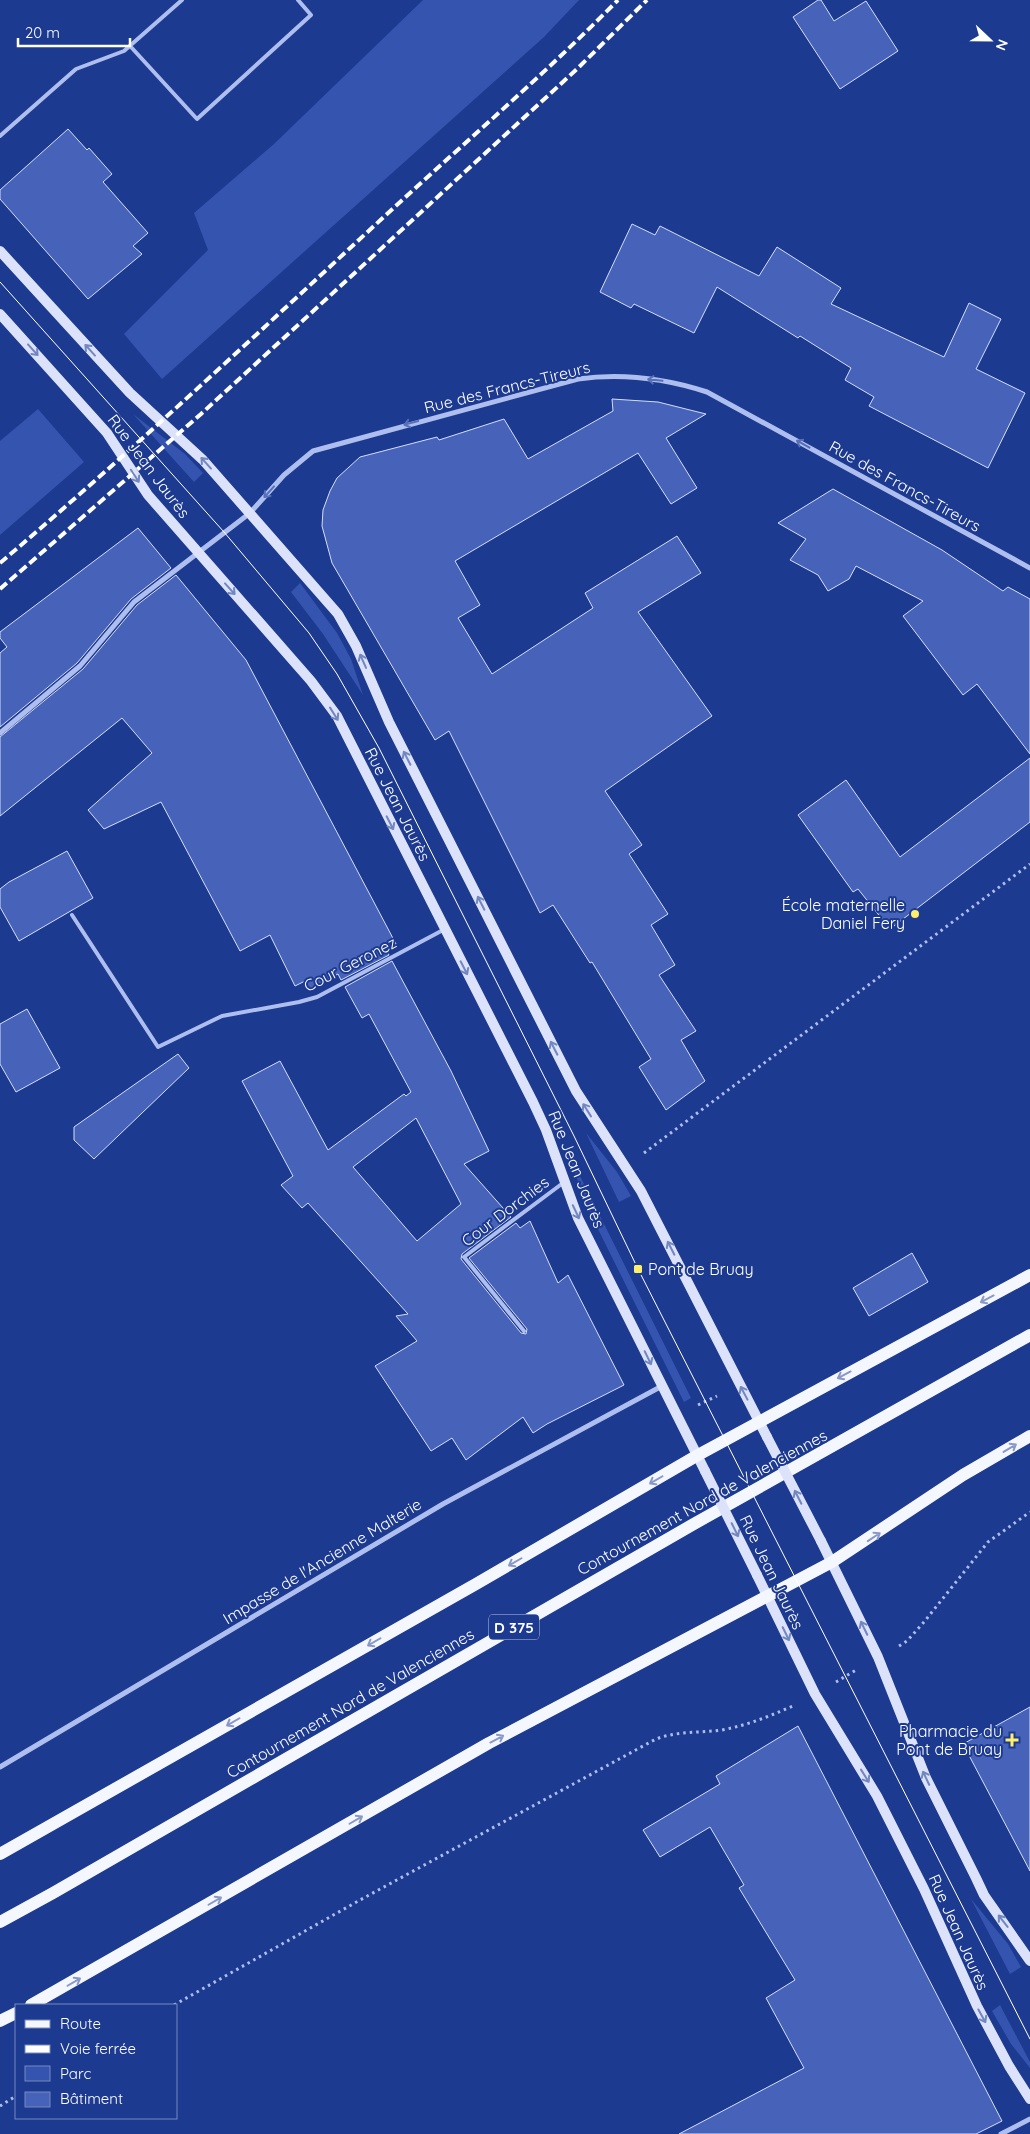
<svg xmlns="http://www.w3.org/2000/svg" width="1030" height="2134" font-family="Quicksand,sans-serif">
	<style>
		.green { fill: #3454b0 }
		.building { fill: #4663b9; stroke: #d4defa; fill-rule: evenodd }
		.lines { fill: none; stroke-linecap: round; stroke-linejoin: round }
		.path { stroke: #aebeee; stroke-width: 3; stroke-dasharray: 2.5 4; stroke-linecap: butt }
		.service { stroke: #aebeee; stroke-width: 4 }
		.minor { stroke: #aebeee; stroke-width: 5 }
		.secondary { stroke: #dbe2fa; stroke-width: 10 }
		.primary { stroke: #f5f7ff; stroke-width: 12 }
		.tram { stroke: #fff; stroke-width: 1 }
		.rail { stroke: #fff; stroke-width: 4; stroke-dasharray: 9 4; stroke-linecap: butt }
		.secondary-bridge { stroke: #dbe2fa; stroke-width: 10 }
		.oneway { stroke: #7286c0 }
		.oneway2 { stroke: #576fb6 }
		.oneway3 { stroke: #8998c8 }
		.poi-dot { fill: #fdef6c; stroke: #1d3a91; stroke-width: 2 }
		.labels { text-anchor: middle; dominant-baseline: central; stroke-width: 4; stroke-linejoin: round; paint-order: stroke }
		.shield { fill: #1d3a91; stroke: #bbc4de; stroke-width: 1 }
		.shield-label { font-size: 15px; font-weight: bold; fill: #fff }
		.street-label { font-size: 16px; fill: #fff; stroke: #1d3a91 }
		.poi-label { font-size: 16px; fill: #fff; stroke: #1d3a91; text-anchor: end }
	</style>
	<rect width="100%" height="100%" fill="#1d3a91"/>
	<path class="green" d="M 423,0 L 579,0 L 544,37 L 162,379 L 124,334 L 208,250 L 194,213 L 274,144 Z
		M 38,409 L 84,462 L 0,535 L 0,441 Z
		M 133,414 L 185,454 L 203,473 L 194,482 Z
		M 300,583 L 337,633 L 351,659 L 363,695 L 323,634 L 291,592 Z
		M 586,1133 L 617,1172 L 631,1196 L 619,1202 Z
		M 567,1150 L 691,1398 L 684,1402 L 587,1207 Z
		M 971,1899 L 1008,1944 L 1021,1967 L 1010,1974 Z
		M 1000,2005 L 1030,2062 L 1030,2068 L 1011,2044 L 992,2011 Z"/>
	<path class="building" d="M 818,0 L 821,0 L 834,21 L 866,1 L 898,51 L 840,89 L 793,17 Z
		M 68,129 L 87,150 L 89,148 L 112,174 L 103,182 L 148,233 L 133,246 L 142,254 L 88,299 L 0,199 L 0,190 Z
		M 632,224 L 655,235 L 660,226 L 759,276 L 777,247 L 841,288 L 831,304 L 944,357 L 969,303 L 1001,319 L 976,369 L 1025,393 L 988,468 L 869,406 L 874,397 L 845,380 L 851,368 L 800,336 L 798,338 L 717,287 L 694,333 L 634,304 L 631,308 L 600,292 Z
		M 612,399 L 658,402 L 706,414 L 666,438 L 697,488 L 671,504 L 638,453 L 455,561 L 480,605 L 458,618 L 492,674 L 593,608 L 585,593 L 677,536 L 701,573 L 638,612 L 712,716 L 605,791 L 642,845 L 629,854 L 668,914 L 651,925 L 675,965 L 659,975 L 696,1031 L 681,1040 L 705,1081 L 666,1110 L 639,1067 L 651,1059 L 592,962 L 590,963 L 553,905 L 540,913 L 449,731 L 435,740 L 332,563 L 322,526 L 323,510 L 330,491 L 337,478 L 360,457 L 437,437 L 439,440 L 504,419 L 528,459 L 613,411 Z
		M 833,489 L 942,550 L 1003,591 L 1008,587 L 1030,599 L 1030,754 L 977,684 L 963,695 L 903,616 L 923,601 L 856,566 L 849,579 L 828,591 L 818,575 L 790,560 L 806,539 L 778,523 Z
		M 138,528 L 171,568 L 131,599 L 77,663 L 0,727 L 0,653 L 7,647 L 0,638 L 0,632 Z
		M 176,575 L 246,660 L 396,944 L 386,949 L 389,955 L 341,980 L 338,974 L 309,989 L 305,981 L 295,986 L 270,935 L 240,951 L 161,802 L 104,829 L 88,810 L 152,753 L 122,718 L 0,816 L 0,737 L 83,669 L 137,605 Z
		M 1030,758 L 1030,822 L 890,929 L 858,889 L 853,892 L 798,815 L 846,780 L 900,857 Z
		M 67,851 L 93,898 L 19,941 L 0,907 L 0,889 L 9,882 Z
		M 392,961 L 451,1071 L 489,1151 L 464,1164 L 511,1217 L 462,1254 L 461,1259 L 521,1333 L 526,1334 L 527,1329 L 469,1258 L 516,1223 L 520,1228 L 530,1221 L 558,1283 L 568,1275 L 624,1385 L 547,1424 L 533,1433 L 523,1417 L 466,1460 L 452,1438 L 431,1451 L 375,1366 L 417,1341 L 396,1316 L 408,1314 L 308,1203 L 302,1208 L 281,1185 L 293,1176 L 242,1081 L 280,1061 L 328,1150 L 404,1094 L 406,1096 L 411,1092 L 369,1014 L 362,1018 L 345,987 ZM 416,1118 L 461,1204 L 417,1241 L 353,1167 Z
		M 27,1009 L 60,1068 L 16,1092 L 0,1064 L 0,1024 Z
		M 178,1054 L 189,1068 L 94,1159 L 74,1140 L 74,1127 Z
		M 912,1253 L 928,1282 L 869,1316 L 853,1288 Z
		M 1030,1707 L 1030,1871 L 963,1744 Z
		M 798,1726 L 1002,2121 L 976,2134 L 679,2134 L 804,2068 L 766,1998 L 795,1980 L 739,1888 L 744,1885 L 710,1827 L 660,1857 L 643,1830 L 720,1784 L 716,1776 Z"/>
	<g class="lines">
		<path class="path" d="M 644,1153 L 1030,864
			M 698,1405 L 717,1396
			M 899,1646 L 907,1641 L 924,1622 L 988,1542 L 1030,1512
			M 836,1682 L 856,1670
			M 174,2005 L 360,1900 L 656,1739 C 677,1731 700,1733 722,1730 C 748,1725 770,1716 793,1706
			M 0,2106 L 16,2096"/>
		<path class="service" d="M 131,47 L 197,119 L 311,15 L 298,0
			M 0,136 L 76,69 L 124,51 L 182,0
			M 72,915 L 158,1047 L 222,1016 L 299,1002 L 317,997 L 445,929
			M 524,1331 L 464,1257 L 563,1183"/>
		<path class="minor" d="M 0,733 L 80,666 L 134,602 L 250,513 L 284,475 L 313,451 L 578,379 C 621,373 667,379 707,392 L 1030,568
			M 0,1767 L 443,1504 L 662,1386
			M 1001,2134 L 1030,2119"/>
		<path class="secondary" d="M 0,251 L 130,393 L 203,460 L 338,614 L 356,646 L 389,722 L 576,1091 L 641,1191 L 767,1437
			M 0,314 L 107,433 L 148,495 L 311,681 L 337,716 L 533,1102 L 546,1130 L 578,1218 L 705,1471
			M 821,1541 L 878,1657 L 926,1778 L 976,1878 L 984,1895 L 1030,1961
			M 757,1575 L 815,1694 L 877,1796 L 924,1889 L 977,2006 L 1009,2066 L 1030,2099"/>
		<path class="primary" d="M 0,1854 L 476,1584 L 698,1455 L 1030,1275
			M 0,1922 L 53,1893 L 692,1525 L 1030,1335
			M 31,2005 L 489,1743 L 832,1562 L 963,1475 L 1030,1436
			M 0,2021 L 16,2013"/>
		<path class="tram" d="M 0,282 L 224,532 L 309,633 L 337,674 L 379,748 L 574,1136 L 638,1269 L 1030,2039"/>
		<path class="rail" d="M 0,563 C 132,451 259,332 387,214 C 464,143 544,75 618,0
			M 0,589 L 201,414 L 577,69 L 647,0"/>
		<path class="secondary-bridge" d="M 767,1437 L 821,1541
			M 705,1471 L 757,1575"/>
	</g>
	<defs><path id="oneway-shaft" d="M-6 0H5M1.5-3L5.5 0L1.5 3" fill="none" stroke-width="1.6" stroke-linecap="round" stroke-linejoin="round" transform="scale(1.25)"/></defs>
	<g class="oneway">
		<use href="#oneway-shaft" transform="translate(33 350) rotate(48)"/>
		<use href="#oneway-shaft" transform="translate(90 350) rotate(-132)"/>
		<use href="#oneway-shaft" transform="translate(206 463) rotate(-132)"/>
		<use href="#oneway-shaft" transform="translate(135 476) rotate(57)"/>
		<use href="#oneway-shaft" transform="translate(230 589) rotate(48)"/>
		<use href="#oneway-shaft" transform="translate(363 661) rotate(-114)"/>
		<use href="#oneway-shaft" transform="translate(334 714) rotate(58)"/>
		<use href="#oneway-shaft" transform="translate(407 758) rotate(-117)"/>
		<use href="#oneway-shaft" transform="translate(390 823) rotate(63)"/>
		<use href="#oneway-shaft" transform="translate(481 903) rotate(-117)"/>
		<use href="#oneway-shaft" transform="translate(464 968) rotate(63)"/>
		<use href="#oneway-shaft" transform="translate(554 1048) rotate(-117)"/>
		<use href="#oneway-shaft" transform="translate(587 1110) rotate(-122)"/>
		<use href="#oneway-shaft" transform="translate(576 1212) rotate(65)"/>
		<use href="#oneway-shaft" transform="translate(671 1248) rotate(-117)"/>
		<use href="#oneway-shaft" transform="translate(648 1358) rotate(64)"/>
		<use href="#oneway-shaft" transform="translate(744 1393) rotate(-118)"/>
		<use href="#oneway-shaft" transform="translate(798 1497) rotate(-117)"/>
		<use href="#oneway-shaft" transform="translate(735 1530) rotate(64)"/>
		<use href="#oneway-shaft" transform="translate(864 1628) rotate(-116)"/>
		<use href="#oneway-shaft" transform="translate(786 1634) rotate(64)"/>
		<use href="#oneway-shaft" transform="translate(865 1776) rotate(58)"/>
		<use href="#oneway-shaft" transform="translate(926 1778) rotate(-115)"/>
		<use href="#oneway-shaft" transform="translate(1003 1921) rotate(-128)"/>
		<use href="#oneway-shaft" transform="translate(982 2016) rotate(61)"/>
	</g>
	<g class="oneway2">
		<use href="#oneway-shaft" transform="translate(655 380) rotate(-174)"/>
		<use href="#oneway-shaft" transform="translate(411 423) rotate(165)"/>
		<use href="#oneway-shaft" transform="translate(803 444) rotate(-151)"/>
		<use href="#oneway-shaft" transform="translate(269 492) rotate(132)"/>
	</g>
	<g class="oneway3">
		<use href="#oneway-shaft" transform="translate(987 1299) rotate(152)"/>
		<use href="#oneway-shaft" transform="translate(844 1375) rotate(152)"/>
		<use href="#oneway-shaft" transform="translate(1010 1448) rotate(-31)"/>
		<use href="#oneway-shaft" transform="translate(656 1480) rotate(150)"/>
		<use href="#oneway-shaft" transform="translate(874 1537) rotate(-34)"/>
		<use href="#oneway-shaft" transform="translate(515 1562) rotate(150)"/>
		<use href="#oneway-shaft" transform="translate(374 1642) rotate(150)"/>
		<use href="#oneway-shaft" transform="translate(233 1722) rotate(150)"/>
		<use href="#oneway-shaft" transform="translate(497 1739) rotate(-28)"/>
		<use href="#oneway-shaft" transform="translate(356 1820) rotate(-30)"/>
		<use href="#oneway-shaft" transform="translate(215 1901) rotate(-30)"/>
		<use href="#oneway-shaft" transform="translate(74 1982) rotate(-30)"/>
	</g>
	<g class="poi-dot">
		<circle cx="915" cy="914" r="5"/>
		<rect x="633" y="1264" width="10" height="10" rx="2.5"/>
		<path d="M1009.5 1732.5h5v5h5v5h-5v5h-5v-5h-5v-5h5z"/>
	</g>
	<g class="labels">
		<rect class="shield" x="489" y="1614.5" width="50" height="25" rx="4"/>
		<g class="shield-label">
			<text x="514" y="1627">D 375</text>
		</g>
		<g class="street-label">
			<text transform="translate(507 387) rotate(-14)">Rue des Francs-Tireurs</text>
			<text transform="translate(149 466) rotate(53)">Rue Jean Jaurès</text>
			<text transform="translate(905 486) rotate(29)">Rue des Francs-Tireurs</text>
			<text transform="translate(398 804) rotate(63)">Rue Jean Jaurès</text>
			<text transform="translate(350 964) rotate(-27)">Cour Geronez</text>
			<text transform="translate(577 1169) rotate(68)">Rue Jean Jaurès</text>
			<text transform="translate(505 1211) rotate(-37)">Cour Dorchies</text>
			<text transform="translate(702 1502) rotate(-29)">Contournement Nord de Valenciennes</text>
			<text transform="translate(322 1561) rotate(-31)">Impasse de l'Ancienne Malterie</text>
			<text transform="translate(772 1572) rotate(64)">Rue Jean Jaurès</text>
			<text transform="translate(350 1703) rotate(-30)">Contournement Nord de Valenciennes</text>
			<text transform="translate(959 1932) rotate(66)">Rue Jean Jaurès</text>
		</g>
		<g class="poi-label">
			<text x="905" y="905">École maternelle<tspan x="905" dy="18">Daniel Fery</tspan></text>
			<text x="648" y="1269" text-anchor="start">Pont de Bruay</text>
			<text x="1002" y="1731">Pharmacie du<tspan x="1002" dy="18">Pont de Bruay</tspan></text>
		</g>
	</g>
	<rect x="15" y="2004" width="162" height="115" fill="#1d3a91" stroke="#7789bd"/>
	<rect x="25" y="2020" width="25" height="8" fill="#f5f7ff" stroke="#7789bd"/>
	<text x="60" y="2029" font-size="15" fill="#ffffff">Route</text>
	<rect x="25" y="2045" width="25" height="8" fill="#ffffff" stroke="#7789bd"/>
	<text x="60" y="2054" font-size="15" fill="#ffffff">Voie ferrée</text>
	<rect x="25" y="2066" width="25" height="15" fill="#3454b0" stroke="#7789bd"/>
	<text x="60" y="2079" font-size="15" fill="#ffffff">Parc</text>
	<rect x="25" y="2092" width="25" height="15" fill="#4663b9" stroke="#7789bd"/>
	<text x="60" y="2104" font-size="15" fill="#ffffff">Bâtiment</text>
	<g transform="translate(990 40) rotate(112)" stroke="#1d3a91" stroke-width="4" paint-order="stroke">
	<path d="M0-4L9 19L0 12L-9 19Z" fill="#ffffff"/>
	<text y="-8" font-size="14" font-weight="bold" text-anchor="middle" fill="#ffffff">N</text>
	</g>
	<path d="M18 38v8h112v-8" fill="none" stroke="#ffffff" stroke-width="2.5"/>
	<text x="25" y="38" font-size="15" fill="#ffffff" stroke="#1d3a91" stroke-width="4" paint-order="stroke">20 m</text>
</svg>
